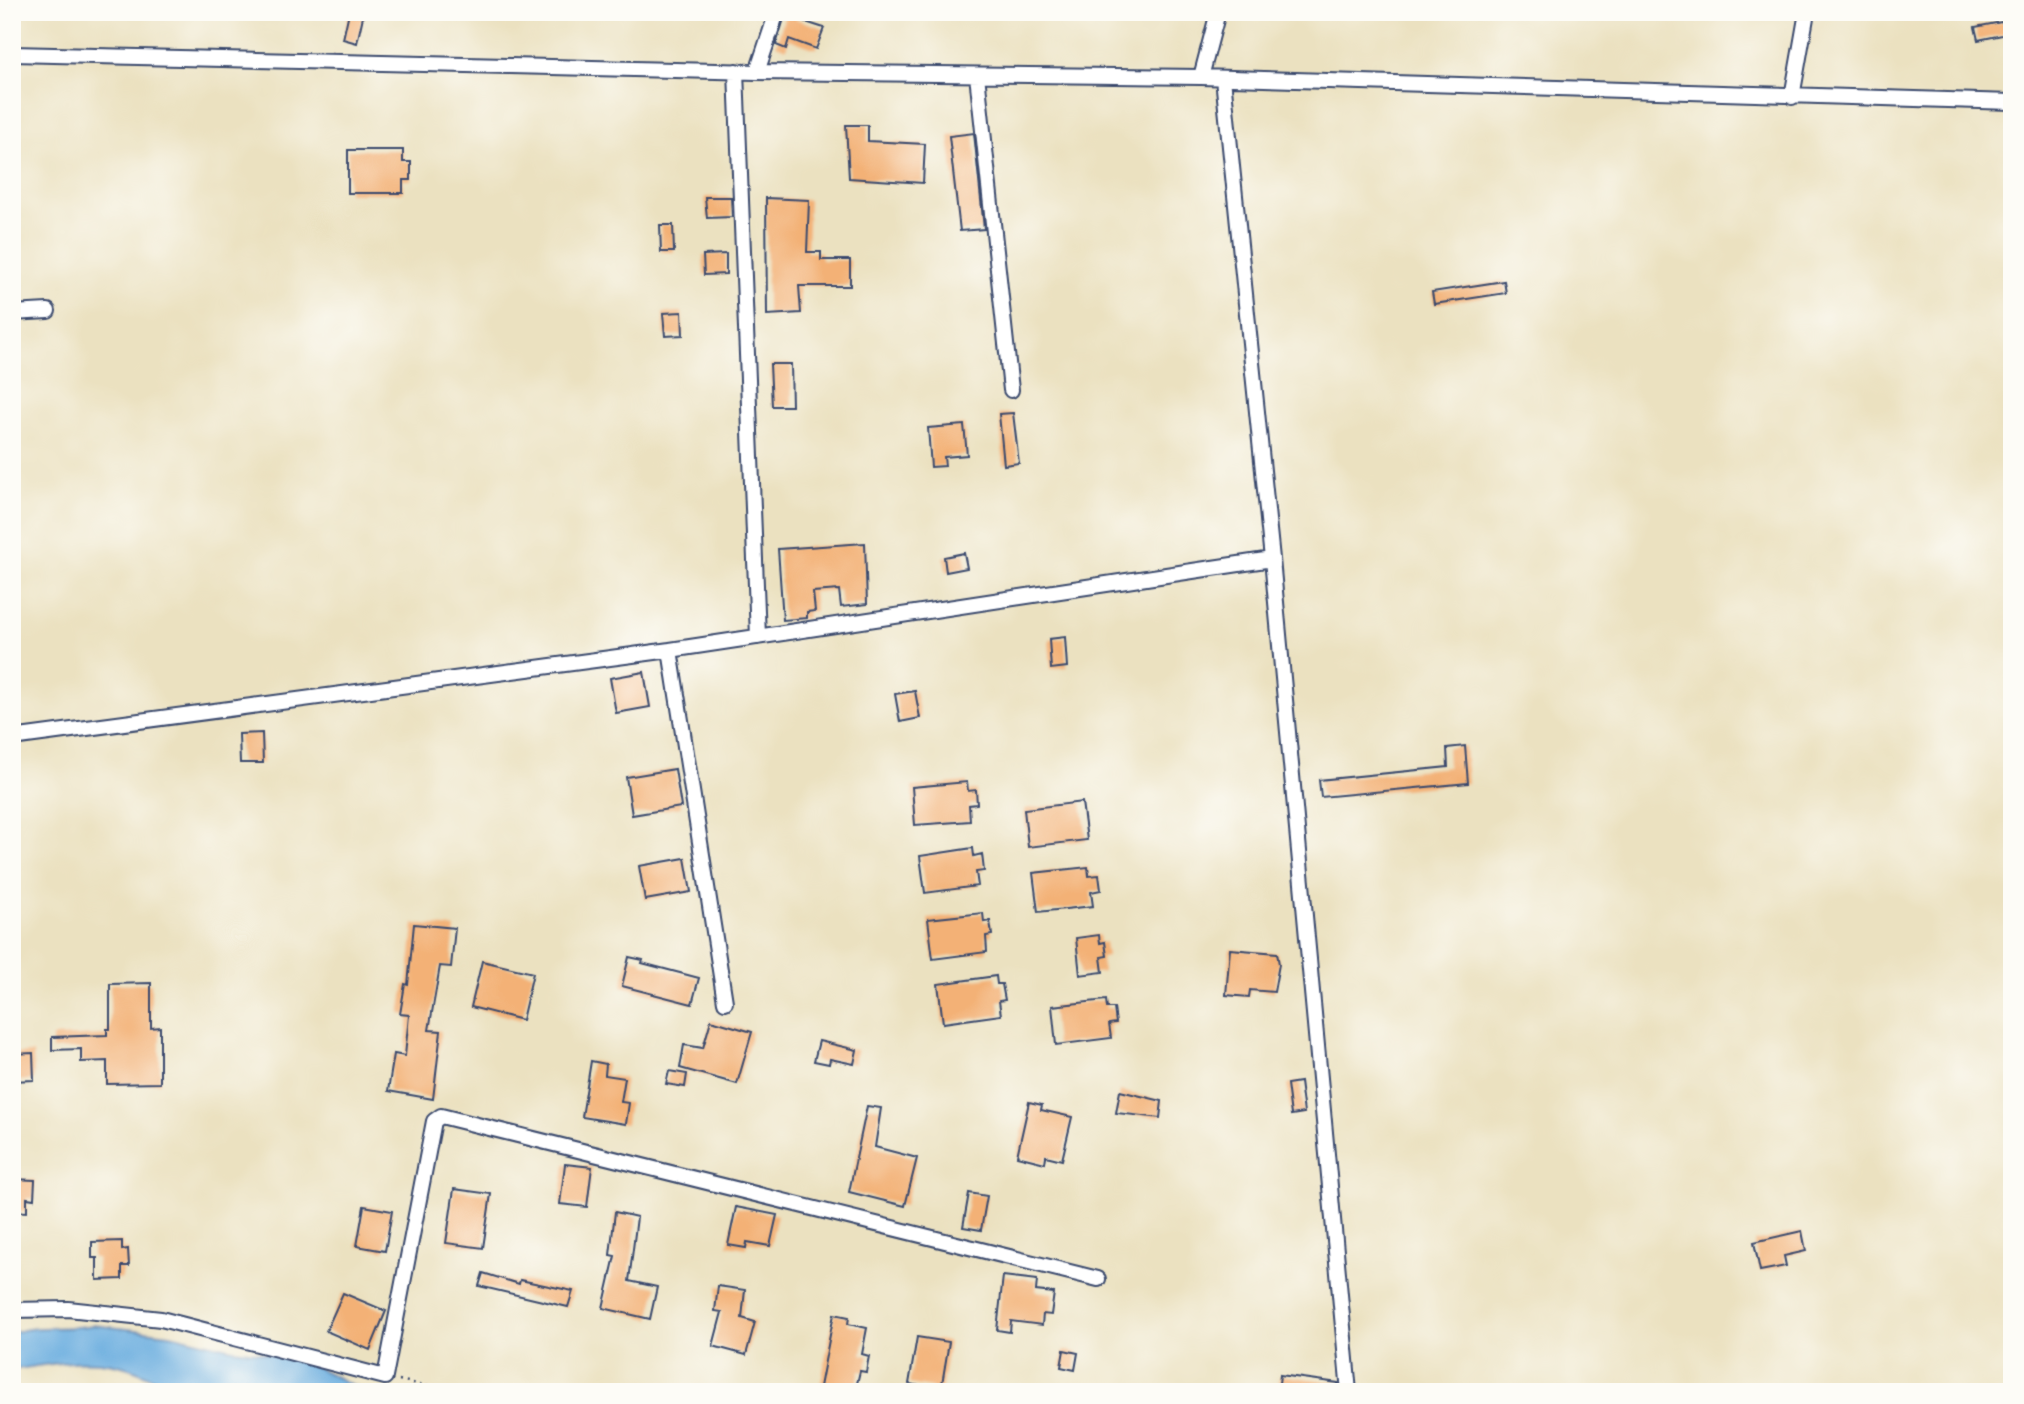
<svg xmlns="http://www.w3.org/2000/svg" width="2024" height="1404" font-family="'Comic Neue',sans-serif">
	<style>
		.water { fill: #6aaddf; stroke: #426e9e; stroke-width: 2 }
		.building { fill: #f3b176 }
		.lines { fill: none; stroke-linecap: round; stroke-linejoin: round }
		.minor-casing { stroke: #3a4a6d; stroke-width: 18 }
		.path { stroke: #3a4a6d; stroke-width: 2.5; stroke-dasharray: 2 5; stroke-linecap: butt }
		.minor { stroke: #fff; stroke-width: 14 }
	</style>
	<rect width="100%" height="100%" fill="#fdfcf7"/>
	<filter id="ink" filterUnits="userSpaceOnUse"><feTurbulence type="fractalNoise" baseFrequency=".0143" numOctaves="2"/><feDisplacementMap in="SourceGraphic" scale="14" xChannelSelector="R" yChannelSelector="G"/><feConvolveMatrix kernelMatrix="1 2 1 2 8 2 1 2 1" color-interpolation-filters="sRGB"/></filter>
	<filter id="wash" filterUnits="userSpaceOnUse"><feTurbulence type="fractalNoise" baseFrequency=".00686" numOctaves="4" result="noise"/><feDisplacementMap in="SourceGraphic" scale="28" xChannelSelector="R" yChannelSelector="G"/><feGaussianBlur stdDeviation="1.57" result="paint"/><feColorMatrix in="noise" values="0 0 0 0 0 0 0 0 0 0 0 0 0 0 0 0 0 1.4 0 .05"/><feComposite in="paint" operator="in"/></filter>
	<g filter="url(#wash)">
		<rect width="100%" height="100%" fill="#ebe1c0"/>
		<path class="water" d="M 93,1325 L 170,1334 L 233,1349 L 296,1357 L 366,1392 L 274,1392 L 240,1382 L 177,1392 C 116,1352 81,1359 12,1370 L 12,1333 C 38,1324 66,1331 93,1325 Z"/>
		<g id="blocks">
			<path class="building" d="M 349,12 L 364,12 L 357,43 L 343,39 Z
				M 786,12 L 799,12 L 796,19 L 824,28 L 816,49 L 789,39 L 786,49 L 776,45 Z
				M 2012,20 L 2012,33 L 1978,40 L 1975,27 Z
				M 846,125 L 868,125 L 868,141 L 925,144 L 923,183 L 849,178 Z
				M 974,133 L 984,229 L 960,231 L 949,136 Z
				M 348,150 L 403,150 L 403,162 L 411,162 L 411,180 L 403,180 L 403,193 L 348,193 Z
				M 705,197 L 731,197 L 732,217 L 707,218 Z
				M 766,198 L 809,200 L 807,252 L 821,252 L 821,260 L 850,260 L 850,286 L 799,286 L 801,313 L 767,315 Z
				M 660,225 L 673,225 L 674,252 L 661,252 Z
				M 726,254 L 726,274 L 704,275 L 703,255 Z
				M 1504,281 L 1506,293 L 1434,304 L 1432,292 Z
				M 682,312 L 683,335 L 665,336 L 663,313 Z
				M 770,364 L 791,364 L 792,406 L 772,406 Z
				M 1013,413 L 1019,463 L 1004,465 L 999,414 Z
				M 964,425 L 967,455 L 944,457 L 945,466 L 931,467 L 928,428 Z
				M 865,543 L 867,604 L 841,607 L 839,590 L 813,592 L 815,611 L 807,612 L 807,618 L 783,620 L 778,549 Z
				M 964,553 L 967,568 L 946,572 L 944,557 Z
				M 1065,637 L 1067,667 L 1051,669 L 1049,639 Z
				M 644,672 L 650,707 L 616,713 L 610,678 Z
				M 915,691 L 920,718 L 900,722 L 895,694 Z
				M 262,733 L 263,763 L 240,763 L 239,734 Z
				M 1465,746 L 1468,783 L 1321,797 L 1319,780 L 1448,767 L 1447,748 Z
				M 675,769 L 681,807 L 632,815 L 626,777 Z
				M 967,782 L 968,791 L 976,790 L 977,804 L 969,805 L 970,821 L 915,825 L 912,787 Z
				M 1082,802 L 1087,840 L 1028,847 L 1024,809 Z
				M 973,848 L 974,856 L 982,854 L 984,871 L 976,872 L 978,886 L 925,893 L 920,856 Z
				M 685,858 L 691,892 L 645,900 L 639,866 Z
				M 1088,867 L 1089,876 L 1099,875 L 1101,890 L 1091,892 L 1093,906 L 1038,912 L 1033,873 Z
				M 983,913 L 984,922 L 990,921 L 992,935 L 986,936 L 987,952 L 933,959 L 928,919 Z
				M 414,924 L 455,928 L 451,967 L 440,966 L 429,1030 L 441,1031 L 433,1099 L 388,1091 L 394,1054 L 405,1056 L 409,1015 L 400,1014 L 405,984 L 408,985 Z
				M 1099,935 L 1100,943 L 1105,942 L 1107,956 L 1101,957 L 1103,972 L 1080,975 L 1076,938 Z
				M 1230,949 L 1277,953 L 1279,964 L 1274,992 L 1250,990 L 1249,997 L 1226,995 Z
				M 629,957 L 643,960 L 642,963 L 699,978 L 692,1004 L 622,986 Z
				M 482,961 L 533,973 L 522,1020 L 471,1007 Z
				M 996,976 L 997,984 L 1002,984 L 1005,1000 L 999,1001 L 1001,1015 L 943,1023 L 938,984 Z
				M 151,983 L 151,1028 L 160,1027 L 160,1083 L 107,1084 L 107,1061 L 81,1062 L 81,1049 L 52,1050 L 52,1037 L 107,1035 L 107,1029 L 110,1029 L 110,984 Z
				M 1106,1000 L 1107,1008 L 1114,1008 L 1116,1023 L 1109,1024 L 1111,1038 L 1056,1045 L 1052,1006 Z
				M 711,1020 L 752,1032 L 737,1084 L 680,1068 L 684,1045 L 703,1048 Z
				M 819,1041 L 857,1050 L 854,1064 L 830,1059 L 829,1064 L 814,1061 Z
				M 33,1053 L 34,1080 L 12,1081 L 12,1054 Z
				M 591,1061 L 606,1064 L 605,1075 L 625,1078 L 621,1102 L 629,1103 L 626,1124 L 582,1117 Z
				M 669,1071 L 687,1074 L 685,1087 L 666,1084 Z
				M 1300,1082 L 1304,1113 L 1291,1115 L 1287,1084 Z
				M 1120,1091 L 1162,1101 L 1160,1118 L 1116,1113 Z
				M 1029,1102 L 1042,1105 L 1041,1110 L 1072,1117 L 1062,1160 L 1046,1156 L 1045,1163 L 1017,1156 Z
				M 867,1106 L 881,1108 L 875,1147 L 917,1158 L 905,1206 L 849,1192 Z
				M 565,1164 L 592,1167 L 587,1207 L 560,1204 Z
				M 12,1179 L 35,1180 L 34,1199 L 27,1198 L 27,1212 L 12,1211 Z
				M 454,1189 L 491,1194 L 483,1248 L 446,1243 Z
				M 969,1193 L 987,1196 L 981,1230 L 963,1227 Z
				M 364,1206 L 392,1211 L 385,1251 L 357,1246 Z
				M 736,1207 L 777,1215 L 770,1246 L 747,1242 L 746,1248 L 728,1245 Z
				M 615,1212 L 637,1217 L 629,1281 L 657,1287 L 650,1319 L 603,1308 L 615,1256 L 610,1255 Z
				M 1802,1231 L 1806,1251 L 1784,1256 L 1786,1266 L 1760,1271 L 1754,1242 Z
				M 122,1241 L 122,1250 L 128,1249 L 129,1266 L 122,1266 L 122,1279 L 97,1280 L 97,1258 L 92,1258 L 92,1242 Z
				M 483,1273 L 519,1284 L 520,1280 L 573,1291 L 568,1307 L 479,1286 Z
				M 1003,1276 L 1037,1280 L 1036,1291 L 1054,1293 L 1051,1315 L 1043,1314 L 1042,1325 L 1011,1321 L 1010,1332 L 997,1330 Z
				M 718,1286 L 745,1290 L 742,1318 L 755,1322 L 746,1355 L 713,1346 L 722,1312 L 715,1311 Z
				M 343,1293 L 386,1311 L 370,1350 L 326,1331 Z
				M 834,1314 L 849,1317 L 848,1324 L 867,1328 L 862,1354 L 869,1356 L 866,1372 L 860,1371 L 855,1392 L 819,1392 Z
				M 917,1337 L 949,1342 L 941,1390 L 909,1384 Z
				M 1064,1350 L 1078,1353 L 1075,1370 L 1061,1367 Z
				M 1280,1375 L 1338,1383 L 1339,1392 L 1278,1392 Z"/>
		</g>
	</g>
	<g filter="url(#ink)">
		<use href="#blocks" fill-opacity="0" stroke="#3a4a6d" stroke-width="2"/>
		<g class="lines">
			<defs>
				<path id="minor" d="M 12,54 L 757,72 L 1201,77 L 2012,102
					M 736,71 L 758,637
					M 757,72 L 777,12
					M 977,75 L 1011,390
					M 1201,77 L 1218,12
					M 1223,78 L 1272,559 L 1349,1392
					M 1792,97 L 1807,12
					M 12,313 L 48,311
					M 670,650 L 725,1002
					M 12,738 L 670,650 L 1272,559
					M 12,1310 L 68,1309 L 161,1319 L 385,1377 L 434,1121 L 441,1116 L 1098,1279"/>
			</defs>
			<use href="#minor" class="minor-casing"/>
			<path class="path" d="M 399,1380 L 455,1392"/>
			<use href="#minor" class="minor"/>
		</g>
	</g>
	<rect width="2024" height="1404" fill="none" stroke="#fdfcf7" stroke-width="42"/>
</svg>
